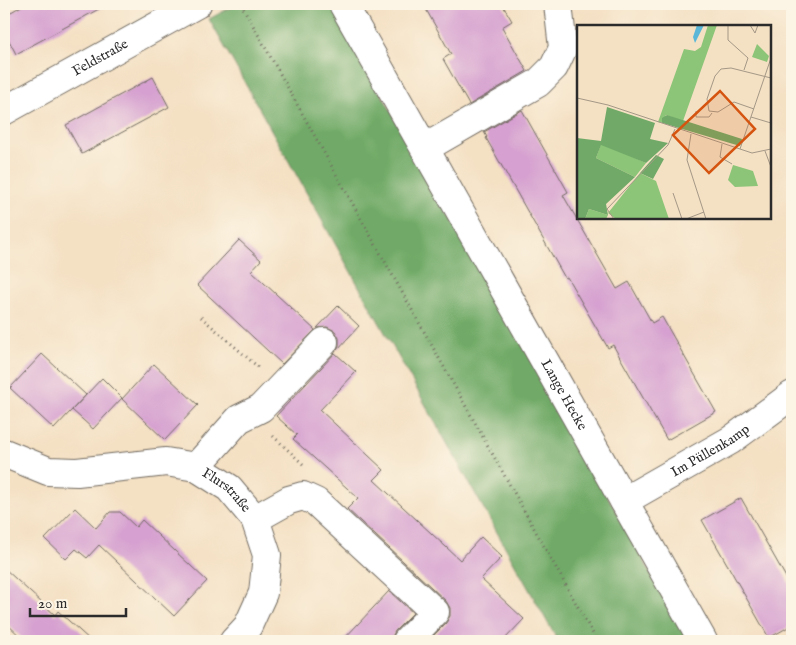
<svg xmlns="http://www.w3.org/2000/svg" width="796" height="645" font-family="'IM FELL English',serif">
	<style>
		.forest { fill: #71aa68; stroke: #4e6a4a }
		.building { fill: #d6a0d0 }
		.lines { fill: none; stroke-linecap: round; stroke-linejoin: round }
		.minor-casing { stroke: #716a60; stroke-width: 30 }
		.path { stroke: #716a60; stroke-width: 3; stroke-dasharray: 1 4; stroke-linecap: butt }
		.minor { stroke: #fff; stroke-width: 28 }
		.labels { text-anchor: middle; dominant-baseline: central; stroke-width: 4; stroke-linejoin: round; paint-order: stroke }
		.street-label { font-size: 14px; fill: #2b2b2b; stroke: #fcf5e5 }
		.inset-road { fill: none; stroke: #a49886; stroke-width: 1 }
		.view { fill: #d5540f; fill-opacity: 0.15; stroke: #d5540f; stroke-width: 2.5 }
		.inset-edge { fill: none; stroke: #2b2b2b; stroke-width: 2.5 }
	</style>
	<rect width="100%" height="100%" fill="#fcf5e5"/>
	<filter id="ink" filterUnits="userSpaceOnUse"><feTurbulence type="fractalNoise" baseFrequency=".02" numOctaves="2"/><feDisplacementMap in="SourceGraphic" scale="10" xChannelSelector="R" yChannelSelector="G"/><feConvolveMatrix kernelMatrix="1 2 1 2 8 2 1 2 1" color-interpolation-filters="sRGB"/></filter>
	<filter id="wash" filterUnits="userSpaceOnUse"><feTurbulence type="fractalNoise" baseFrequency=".0096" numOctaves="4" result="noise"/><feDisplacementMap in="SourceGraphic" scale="20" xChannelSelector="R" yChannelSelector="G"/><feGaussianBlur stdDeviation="1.12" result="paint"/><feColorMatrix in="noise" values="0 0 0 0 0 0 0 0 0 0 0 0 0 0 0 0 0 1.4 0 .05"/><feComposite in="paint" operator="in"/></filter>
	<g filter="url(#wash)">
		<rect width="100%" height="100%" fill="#f4e0c3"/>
		<path class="forest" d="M 237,4 L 331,4 L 689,641 L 558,641 L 209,19 Z"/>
		<g id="blocks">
			<path class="building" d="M 25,4 L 108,4 L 16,54 L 4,31 L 4,16 Z
				M 423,4 L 502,4 L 512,21 L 502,27 L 527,71 L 469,105 L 443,59 L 451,54 Z
				M 153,77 L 169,107 L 82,154 L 66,125 Z
				M 522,110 L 568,192 L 563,195 L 617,289 L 629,282 L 652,323 L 662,317 L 716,412 L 667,440 L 613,345 L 608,348 L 567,277 L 565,278 L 486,138 L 487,137 L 484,132 Z
				M 239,240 L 261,260 L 251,271 L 315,330 L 282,364 L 197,285 Z
				M 338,306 L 359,326 L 337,350 L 339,345 L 339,338 L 335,331 L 327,327 L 317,328 Z
				M 335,353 L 356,372 L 320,410 L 384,470 L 374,480 L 460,560 L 481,537 L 502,557 L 481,579 L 524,619 L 503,641 L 428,641 L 446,623 L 450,616 L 450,608 L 446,601 L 347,509 L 358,498 L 293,439 L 297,435 L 276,416 Z
				M 42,354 L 86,395 L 54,429 L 10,388 Z
				M 154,364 L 198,405 L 165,440 L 122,399 Z
				M 102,378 L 122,398 L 93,429 L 72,410 Z
				M 741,498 L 792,588 L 792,625 L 769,638 L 702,520 Z
				M 75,508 L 96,528 L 110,512 L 120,512 L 136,527 L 142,520 L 207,581 L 174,616 L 99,545 L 87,558 L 76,549 L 66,559 L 45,539 Z
				M 4,568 L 55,615 L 58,611 L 91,641 L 25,641 L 4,621 Z
				M 389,591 L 413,613 L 395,631 L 392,637 L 392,641 L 342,641 Z"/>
		</g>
	</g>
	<g filter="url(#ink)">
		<use href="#blocks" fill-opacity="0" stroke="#716a60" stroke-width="1"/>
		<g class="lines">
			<defs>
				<g id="minor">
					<path id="s1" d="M 343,4 L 703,641"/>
					<path id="s2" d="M 4,111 L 197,4"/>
					<path d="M 425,148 L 538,83 L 554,67 L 563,48 L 558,4"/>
					<path id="s3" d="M 4,453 L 48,471 L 77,472 L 166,462 L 196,467 L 229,488 L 255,519 L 267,555 L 263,593 L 248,626 L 234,641"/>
					<path d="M 196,467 L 239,419 L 261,408 L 324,342"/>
					<path id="s4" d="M 624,501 L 731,440 L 792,395"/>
					<path d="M 255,519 L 289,500 L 303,496 L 316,502 L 435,612 L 407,641"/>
				</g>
			</defs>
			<use href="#minor" class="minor-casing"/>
			<path class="path" d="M 241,4 L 597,641
				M 201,317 L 258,367
				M 273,436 L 305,466
				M 4,639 L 6,641"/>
			<use href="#minor" class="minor"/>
		</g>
	</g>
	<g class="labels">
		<g class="street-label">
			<text stroke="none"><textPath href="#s2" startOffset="110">Feldstraße</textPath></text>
			<text stroke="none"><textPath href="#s1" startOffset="449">Lange Hecke</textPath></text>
			<text stroke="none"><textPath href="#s4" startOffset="100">Im Püllenkamp</textPath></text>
			<text stroke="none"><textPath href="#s3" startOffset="235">Flurstraße</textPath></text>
		</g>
	</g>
	<g transform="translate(577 25)">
		<rect width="194" height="194" fill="#f4e0c3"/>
		<path d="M 131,0 L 140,0 L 106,96 L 89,90 L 85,98 L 81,97 L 107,24 L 118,26 L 124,22 ZM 180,19 L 192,31 L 190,37 L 175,32 ZM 24,119 L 33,122 L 69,138 L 58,152 L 19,133 ZM 156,140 L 176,146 L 181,161 L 158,162 L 151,155 ZM 63,148 L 79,156 L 92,194 L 39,194 L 31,188 ZM 12,184 L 31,190 L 29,194 L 8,194 Z" fill="#8cc578"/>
		<path d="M 30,82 L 78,98 L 73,114 L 91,118 L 69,138 L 24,120 L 19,133 L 58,152 L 29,179 L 31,190 L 12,184 L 8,194 L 0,194 L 0,113 L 24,116 ZM 90,90 L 165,114 L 163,121 L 85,98 L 85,93 ZM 79,130 L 87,134 L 76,154 L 63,148 Z" fill="#71aa68"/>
		<path d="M 120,0 L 127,0 L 118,18 L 116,12 Z" fill="#5ab7d8"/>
		<path class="inset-road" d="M 151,0 L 151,15 L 171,33 L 167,45M 173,0 L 178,8 L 181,0M 0,73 L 31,80 L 175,128 L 194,124M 177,84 L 157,77 L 141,87 L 132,86 L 130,74 L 138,51 L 144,44 L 154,43 L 194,53M 119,86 L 119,92 L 132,92 L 135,88M 174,92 L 194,98M 114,109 L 110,135 L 129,194M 145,119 L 143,132 L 155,139M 163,124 L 194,33M 188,126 L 194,142M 96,168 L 105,194M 37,194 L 30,184 L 91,120 L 98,104M 109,194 L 127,187"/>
		<path class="view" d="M 143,66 L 178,104 L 132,148 L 96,110 Z"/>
		<rect width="194" height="194" class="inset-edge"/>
	</g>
	<rect width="796" height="645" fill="none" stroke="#fcf5e5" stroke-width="20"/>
	<path d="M30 608v8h96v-8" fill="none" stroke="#2b2b2b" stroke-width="2.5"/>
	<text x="38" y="608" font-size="15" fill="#2b2b2b" stroke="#fcf5e5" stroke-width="4" paint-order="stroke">20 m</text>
</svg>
